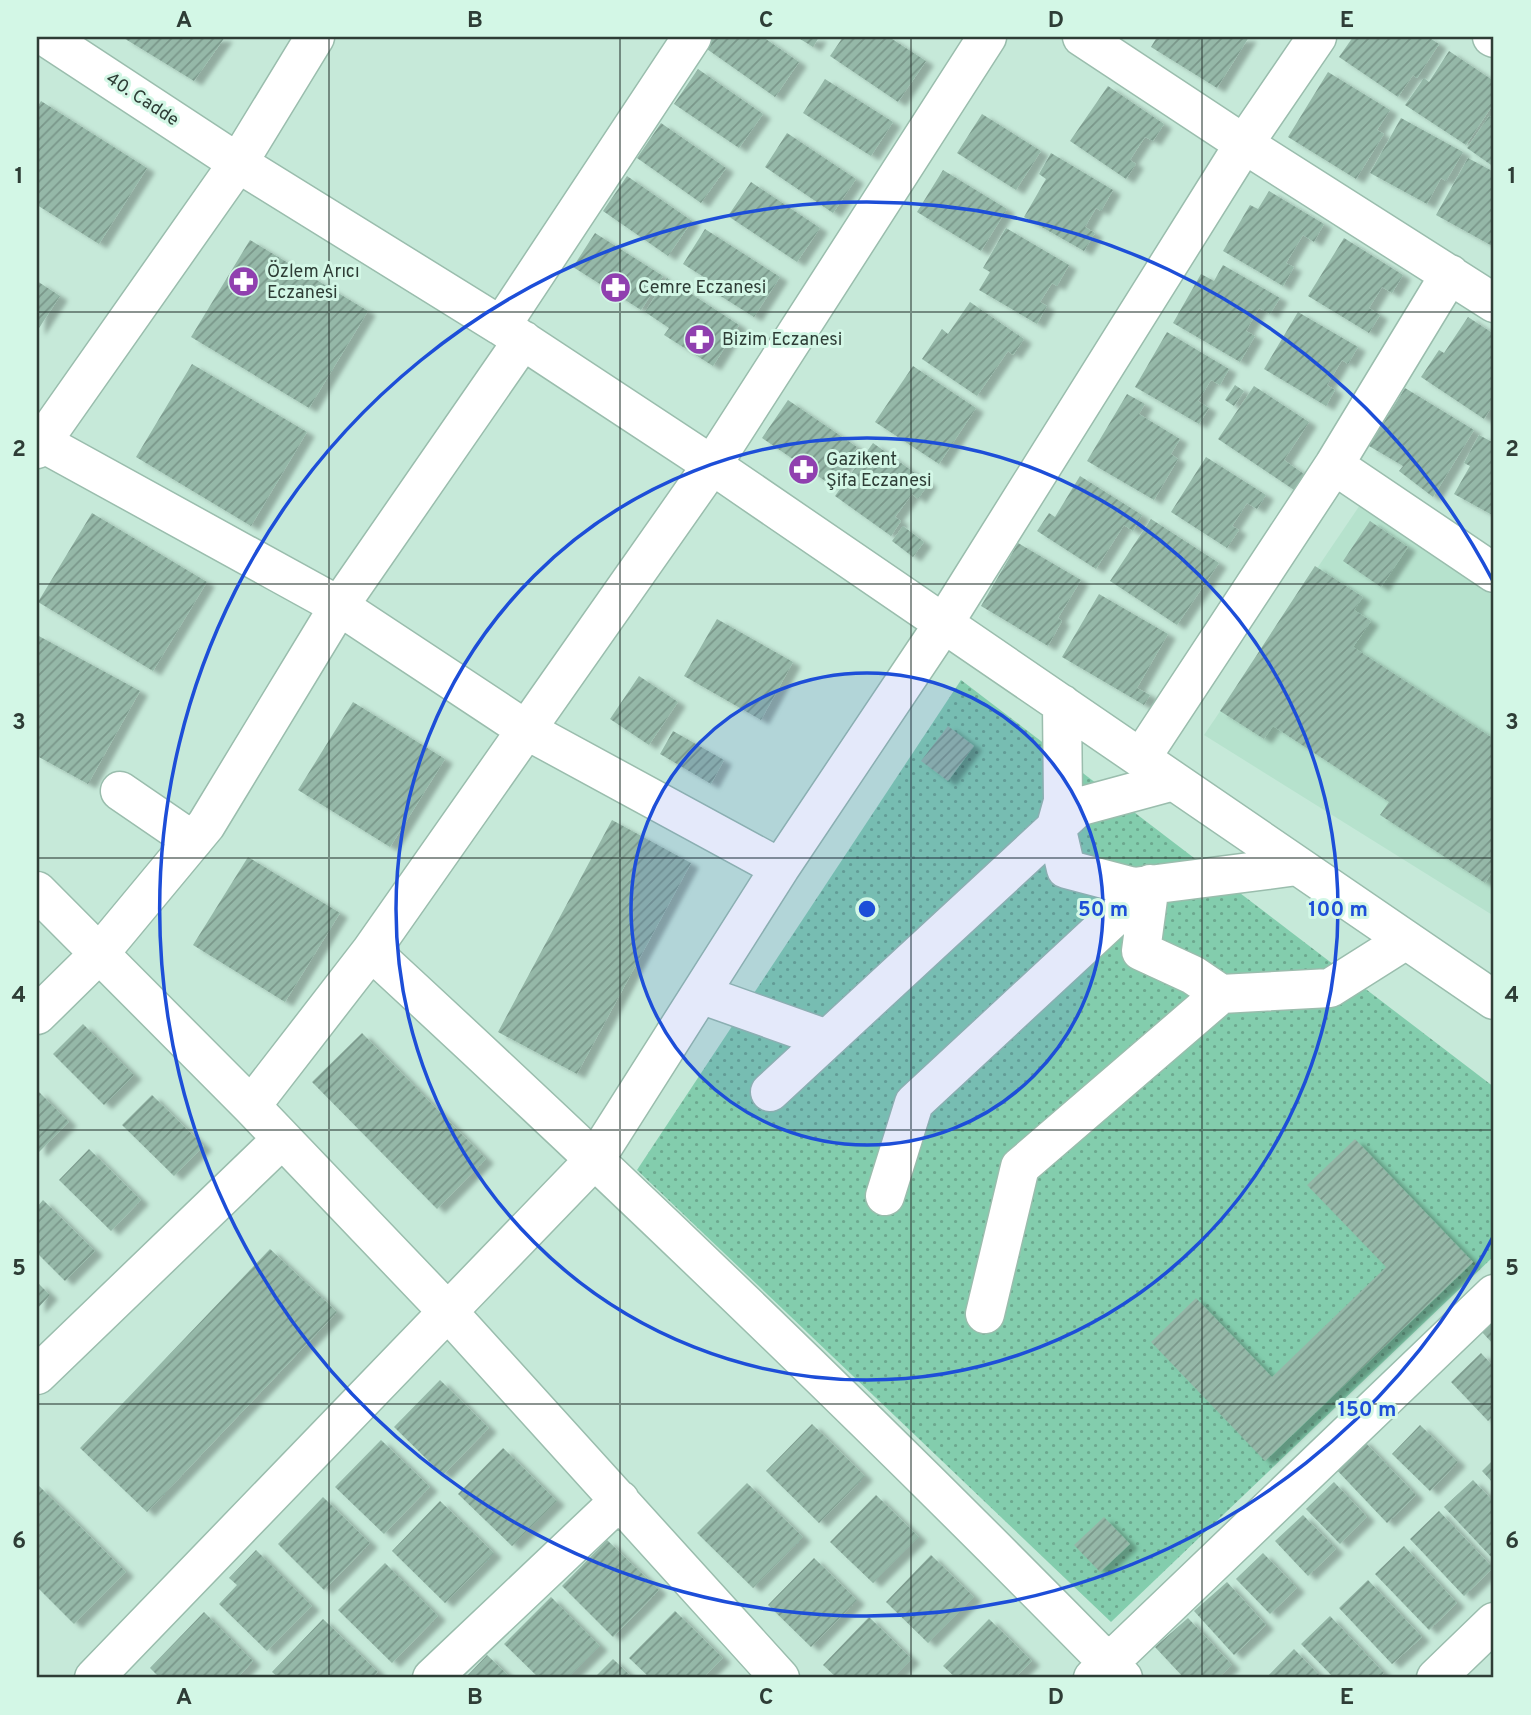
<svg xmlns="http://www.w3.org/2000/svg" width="1531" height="1715" font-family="Overpass,sans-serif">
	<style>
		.built { fill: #b6e2cd }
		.park { fill: url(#park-dots) }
		.building { fill: url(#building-hatch); filter: url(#shadow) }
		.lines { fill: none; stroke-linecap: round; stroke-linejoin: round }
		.minor-casing { stroke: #9abdad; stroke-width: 41 }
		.minor { stroke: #fff; stroke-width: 38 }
		.grid { fill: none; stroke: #2e3d36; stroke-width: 2; stroke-opacity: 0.55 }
		.ring { fill: none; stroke: #1d4ed8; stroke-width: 3.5 }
		.labels { text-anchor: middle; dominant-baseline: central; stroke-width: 6; stroke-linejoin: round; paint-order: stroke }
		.street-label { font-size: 18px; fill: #2e3d36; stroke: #d3f7e6 }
		.poi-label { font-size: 18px; fill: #2e3d36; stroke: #d3f7e6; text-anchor: start }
		.centre { fill: #1d4ed8; stroke: #d3f7e6; stroke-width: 3.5 }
		.ring-label { font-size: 21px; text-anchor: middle; font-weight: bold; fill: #1d4ed8; stroke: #d3f7e6; stroke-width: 6; stroke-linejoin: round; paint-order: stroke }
		.neatline { fill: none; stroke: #2e3d36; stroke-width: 2.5 }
		.grid-label { font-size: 23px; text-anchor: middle; font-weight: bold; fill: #2e3d36 }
	</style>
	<defs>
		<pattern id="park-dots" width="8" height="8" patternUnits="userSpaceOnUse" patternTransform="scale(1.75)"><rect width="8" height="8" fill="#83cdad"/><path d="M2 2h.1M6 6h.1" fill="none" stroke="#6ca88e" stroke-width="1.8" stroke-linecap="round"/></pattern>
		<pattern id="building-hatch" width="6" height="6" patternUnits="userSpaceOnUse" patternTransform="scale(1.75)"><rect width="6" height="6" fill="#95b8a8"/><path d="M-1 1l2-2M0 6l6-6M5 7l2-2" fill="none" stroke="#7a978a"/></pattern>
		<filter id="shadow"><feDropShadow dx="8" dy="4.5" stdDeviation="2" flood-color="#0004"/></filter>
	</defs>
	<rect width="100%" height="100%" fill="#c6e9d9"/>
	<path class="built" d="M 1360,505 L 1494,596 L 1494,916 L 1204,735 Z"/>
	<path class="park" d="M 961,680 L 1494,1087 L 1494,1256 L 1111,1622 L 637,1170 Z"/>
	<path class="building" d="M 122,37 L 225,37 L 194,81 Z
		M 711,37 L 763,37 L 799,62 L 775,97 L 704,47 Z
		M 797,37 L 819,37 L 813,47 Z
		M 843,37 L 889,37 L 926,61 L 898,102 L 830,56 Z
		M 1157,37 L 1249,37 L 1217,88 L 1151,47 Z
		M 1353,37 L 1428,37 L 1439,44 L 1417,78 L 1413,75 L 1398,97 L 1339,57 Z
		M 1449,51 L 1494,81 L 1494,103 L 1466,145 L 1405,105 L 1424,78 L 1429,82 Z
		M 698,69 L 763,114 L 739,148 L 674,104 Z
		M 1328,72 L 1390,110 L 1377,130 L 1384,134 L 1356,179 L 1288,137 Z
		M 825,79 L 893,122 L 871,156 L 803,113 Z
		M 1108,86 L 1164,124 L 1153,141 L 1145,137 L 1139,146 L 1130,160 L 1136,164 L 1126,179 L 1070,141 Z
		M 41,101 L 147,168 L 99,244 L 37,205 L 37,108 Z
		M 982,114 L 1041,151 L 1016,190 L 957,153 Z
		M 1489,116 L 1494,119 L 1494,167 L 1467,148 Z
		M 1401,118 L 1463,152 L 1446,181 L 1441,178 L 1427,204 L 1370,173 Z
		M 661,123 L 726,168 L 701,203 L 637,158 Z
		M 787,133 L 856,179 L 833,213 L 765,167 Z
		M 1051,153 L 1113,190 L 1101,211 L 1096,208 L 1085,227 L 1095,233 L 1084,251 L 1024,217 L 1046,179 L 1039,174 Z
		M 1468,158 L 1494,172 L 1494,247 L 1436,215 Z
		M 943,170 L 1007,209 L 981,251 L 917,212 Z
		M 627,176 L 692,221 L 668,256 L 603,211 Z
		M 751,182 L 820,228 L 797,262 L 728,216 Z
		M 1269,191 L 1324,224 L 1314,242 L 1303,235 L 1286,263 L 1294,267 L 1283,286 L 1223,251 L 1250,205 L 1258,209 Z
		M 1006,228 L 1069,265 L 1057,286 L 1052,283 L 1040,302 L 1047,306 L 1037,324 L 979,290 L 990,272 L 983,268 Z
		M 705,229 L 780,277 L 754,317 L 703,285 L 707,279 L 683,264 Z
		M 595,233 L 663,276 L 641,310 L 573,267 Z
		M 1344,238 L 1403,275 L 1392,293 L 1382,287 L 1369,308 L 1380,315 L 1369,333 L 1308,296 Z
		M 250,240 L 368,311 L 309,408 L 191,337 Z
		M 1223,265 L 1280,298 L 1270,314 L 1259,308 L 1246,331 L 1255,336 L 1240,362 L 1173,323 L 1201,274 L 1214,281 Z
		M 667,278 L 739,325 L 713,366 L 664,335 L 669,328 L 645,312 Z
		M 37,281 L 60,296 L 37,331 Z
		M 970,302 L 1024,339 L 1013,355 L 1008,351 L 977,396 L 922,359 L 942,329 L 948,334 Z
		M 1298,312 L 1358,347 L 1348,364 L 1342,360 L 1327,385 L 1335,390 L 1326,406 L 1264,369 Z
		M 1468,317 L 1494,334 L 1492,341 L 1494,343 L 1494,403 L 1484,419 L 1421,377 L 1439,350 L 1444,353 Z
		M 1167,332 L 1229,369 L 1220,385 L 1211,380 L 1198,401 L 1209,408 L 1199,424 L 1135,387 Z
		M 192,364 L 307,432 L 251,526 L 136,457 Z
		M 913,366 L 976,408 L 939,464 L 875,422 Z
		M 1235,385 L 1244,391 L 1234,406 L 1225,400 Z
		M 1254,386 L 1309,422 L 1284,460 L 1311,479 L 1300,494 L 1218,439 Z
		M 1405,388 L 1474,430 L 1433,497 L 1399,471 L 1403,466 L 1369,446 Z
		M 1127,394 L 1145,404 L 1139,414 L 1180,439 L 1171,454 L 1178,459 L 1154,500 L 1087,461 Z
		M 788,400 L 857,447 L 831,485 L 762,438 Z
		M 1479,435 L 1494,443 L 1494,516 L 1454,494 L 1470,466 L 1464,463 Z
		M 873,443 L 929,483 L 918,499 L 912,494 L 895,517 L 901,521 L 891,536 L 835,496 Z
		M 1206,457 L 1266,495 L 1257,509 L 1247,503 L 1232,526 L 1239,530 L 1227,548 L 1171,512 Z
		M 1080,476 L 1142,515 L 1133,531 L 1124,525 L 1096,569 L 1037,531 L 1049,513 L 1055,517 Z
		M 92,513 L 207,582 L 153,671 L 38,602 Z
		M 1151,519 L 1219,563 L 1177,625 L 1110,581 Z
		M 1370,521 L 1408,547 L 1381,587 L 1343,561 Z
		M 903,526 L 924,542 L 913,557 L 892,541 Z
		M 1018,543 L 1081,580 L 1058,618 L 1062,621 L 1048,646 L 981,606 Z
		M 1315,566 L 1363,597 L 1354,610 L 1371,621 L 1353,647 L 1494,739 L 1494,869 L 1485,883 L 1380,815 L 1389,802 L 1273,726 L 1264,739 L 1220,711 Z
		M 1099,594 L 1168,634 L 1137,688 L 1150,695 L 1144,705 L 1062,657 Z
		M 717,619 L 793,662 L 761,720 L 684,676 Z
		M 37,635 L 140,691 L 88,784 L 37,756 Z
		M 639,676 L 678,702 L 649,745 L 610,719 Z
		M 353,702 L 445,759 L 390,847 L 298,790 Z
		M 948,726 L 974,746 L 948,781 L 921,761 Z
		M 673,731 L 724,760 L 711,784 L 660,754 Z
		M 612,820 L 691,863 L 577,1074 L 498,1032 Z
		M 248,857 L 340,913 L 285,1002 L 193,945 Z
		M 83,1024 L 134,1075 L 104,1105 L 53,1054 Z
		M 362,1033 L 486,1159 L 437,1209 L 312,1082 Z
		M 37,1090 L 69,1122 L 39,1152 L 37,1149 Z
		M 152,1095 L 204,1146 L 174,1176 L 122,1125 Z
		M 1355,1139 L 1473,1262 L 1265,1461 L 1151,1342 L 1196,1298 L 1272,1377 L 1386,1267 L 1307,1185 Z
		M 89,1149 L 141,1200 L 111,1231 L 59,1180 Z
		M 43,1200 L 95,1251 L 65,1281 L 37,1253 L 37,1207 Z
		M 270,1249 L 337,1312 L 147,1512 L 80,1448 Z
		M 37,1282 L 50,1295 L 37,1309 Z
		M 1494,1317 L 1494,1345 L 1481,1331 Z
		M 1481,1353 L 1494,1367 L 1494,1415 L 1488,1421 L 1451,1382 Z
		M 440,1380 L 489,1428 L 443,1475 L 394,1427 Z
		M 812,1424 L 865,1476 L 819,1523 L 766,1471 Z
		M 1420,1425 L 1458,1462 L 1430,1491 L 1392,1454 Z
		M 1362,1439 L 1416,1495 L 1387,1523 L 1333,1466 Z
		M 381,1440 L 430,1487 L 384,1534 L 335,1487 Z
		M 503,1448 L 557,1501 L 512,1546 L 458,1494 Z
		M 1494,1459 L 1494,1484 L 1482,1471 Z
		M 1473,1480 L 1494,1502 L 1494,1560 L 1444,1507 Z
		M 1334,1482 L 1367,1517 L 1340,1544 L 1306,1509 Z
		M 747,1483 L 803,1537 L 753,1588 L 697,1533 Z
		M 37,1484 L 126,1572 L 74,1624 L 37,1587 Z
		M 876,1495 L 919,1537 L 873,1583 L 830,1542 Z
		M 323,1497 L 370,1543 L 324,1590 L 278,1544 Z
		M 440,1501 L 494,1553 L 445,1603 L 392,1551 Z
		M 1439,1511 L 1493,1568 L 1464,1596 L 1410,1539 Z
		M 1303,1515 L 1336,1549 L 1308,1576 L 1275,1541 Z
		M 1104,1517 L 1130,1544 L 1100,1572 L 1074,1545 Z
		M 607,1540 L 659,1590 L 613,1637 L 562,1586 Z
		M 1404,1546 L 1457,1603 L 1429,1630 L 1375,1574 Z
		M 256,1550 L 312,1606 L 267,1651 L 219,1604 L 237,1585 L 229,1578 Z
		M 1263,1553 L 1297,1588 L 1270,1614 L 1236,1579 Z
		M 931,1555 L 974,1597 L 928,1643 L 886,1602 Z
		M 814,1558 L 857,1600 L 811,1647 L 768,1605 Z
		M 385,1563 L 438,1616 L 392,1663 L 338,1610 Z
		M 1368,1580 L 1422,1637 L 1392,1664 L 1339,1608 Z
		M 1227,1582 L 1266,1625 L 1234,1655 L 1194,1611 Z
		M 551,1597 L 600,1646 L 568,1678 L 539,1678 L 504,1644 Z
		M 675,1611 L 723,1658 L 703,1678 L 650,1678 L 629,1658 Z
		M 204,1612 L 253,1661 L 237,1678 L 160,1678 L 150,1668 Z
		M 1330,1616 L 1384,1673 L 1378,1678 L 1334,1678 L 1301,1644 Z
		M 869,1617 L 912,1659 L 893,1678 L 837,1678 L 823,1665 Z
		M 1188,1618 L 1232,1665 L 1218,1678 L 1184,1678 L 1155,1647 Z
		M 323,1619 L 378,1672 L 372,1678 L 279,1678 L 272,1672 Z
		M 989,1619 L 1032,1661 L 1015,1678 L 956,1678 L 943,1666 Z
		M 1294,1649 L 1322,1678 L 1266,1678 Z
		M 487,1655 L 511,1678 L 465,1678 Z
		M 613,1659 L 633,1678 L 594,1678 Z"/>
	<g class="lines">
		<defs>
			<path id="minor" d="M 46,37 L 238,163 L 501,326 L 712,465 L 1494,1000
				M 1082,37 L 1244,144 L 1494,303
				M 1492,37 L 1494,38
				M 501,326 L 692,37
				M 41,442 L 339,606 L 528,731 L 780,868
				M 37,449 L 238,163 L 315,37
				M 1334,465 L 1494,573
				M 1062,704 L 1063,801 L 1056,826 L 1066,869 L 1134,887 L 1297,866
				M 1141,758 L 1334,465 L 1450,274
				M 120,791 L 193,841
				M 1150,884 L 1141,951 L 1193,975 L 1221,994
				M 37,891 L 251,1106 L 449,1313 L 780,1678
				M 371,951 C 628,1188 879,1429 1123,1678
				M 700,994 L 827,1039
				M 37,1015 L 98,955 L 206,825 L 339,606 L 523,340
				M 770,1092 L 1078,807 L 1174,781
				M 251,1106 L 371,951 L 712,465 L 987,37
				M 885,1196 L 914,1103 L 1150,884
				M 985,1314 L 1020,1167 L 1221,994 L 1330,988 L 1406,940
				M 37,1375 L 282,1139
				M 94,1678 L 596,1158 L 780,868 L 944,623 L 1244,144 L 1317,37
				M 432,1678 L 620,1500
				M 1093,1678 L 1494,1294
				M 1436,1678 L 1494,1622"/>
		</defs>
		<use href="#minor" class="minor-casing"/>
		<use href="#minor" class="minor"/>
	</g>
	<path class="grid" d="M 329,37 L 329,1678M 620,37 L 620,1678M 911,37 L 911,1678M 1202,37 L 1202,1678M 37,312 L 1494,312M 37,584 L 1494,584M 37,858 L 1494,858M 37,1130 L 1494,1130M 37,1404 L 1494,1404"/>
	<circle cx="867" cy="909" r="236" fill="#1d4ed8" fill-opacity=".12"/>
	<g class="ring">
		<circle cx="867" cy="909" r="236"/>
		<circle cx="867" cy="909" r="471"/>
		<path d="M1494 1235A707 707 0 1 1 1494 583"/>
	</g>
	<defs>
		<symbol id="pharmacy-disc" viewBox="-11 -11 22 22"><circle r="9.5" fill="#9040af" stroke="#d3f7e6"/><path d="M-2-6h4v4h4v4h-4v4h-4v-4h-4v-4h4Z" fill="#fff"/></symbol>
	</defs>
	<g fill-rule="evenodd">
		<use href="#pharmacy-disc" x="226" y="264" width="35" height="35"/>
		<use href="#pharmacy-disc" x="598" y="270" width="35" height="35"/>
		<use href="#pharmacy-disc" x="682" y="322" width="35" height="35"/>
		<use href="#pharmacy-disc" x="786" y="452" width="35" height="35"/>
	</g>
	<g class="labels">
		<g class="street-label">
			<text transform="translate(142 100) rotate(33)">40. Cadde</text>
		</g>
		<g class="poi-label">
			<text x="267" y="272">Özlem Arıcı<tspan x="267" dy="21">Eczanesi</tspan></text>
			<text x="638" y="288">Cemre Eczanesi</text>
			<text x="722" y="340">Bizim Eczanesi</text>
			<text x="826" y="460">Gazikent<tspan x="826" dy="21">Şifa Eczanesi</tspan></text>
		</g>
	</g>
	<circle cx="867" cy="909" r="10" class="centre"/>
	<g class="ring-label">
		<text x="1103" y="916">50 m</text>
		<text x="1338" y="916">100 m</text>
		<text x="1367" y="1416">150 m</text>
	</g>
	<rect width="1531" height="1715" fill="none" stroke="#d3f7e6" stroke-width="77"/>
	<rect x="38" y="38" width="1454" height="1638" class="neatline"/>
	<g class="grid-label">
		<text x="184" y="27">A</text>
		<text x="475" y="27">B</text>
		<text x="766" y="27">C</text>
		<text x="1056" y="27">D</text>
		<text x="1347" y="27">E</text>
		<text x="19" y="183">1</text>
		<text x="1512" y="183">1</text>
		<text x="19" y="456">2</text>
		<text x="1512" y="456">2</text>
		<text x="19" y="729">3</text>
		<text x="1512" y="729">3</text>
		<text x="19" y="1002">4</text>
		<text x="1512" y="1002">4</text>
		<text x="19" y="1275">5</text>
		<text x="1512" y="1275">5</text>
		<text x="19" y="1548">6</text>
		<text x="1512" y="1548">6</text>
		<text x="184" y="1704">A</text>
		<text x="475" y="1704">B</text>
		<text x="766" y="1704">C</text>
		<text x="1056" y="1704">D</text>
		<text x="1347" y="1704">E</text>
	</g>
</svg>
